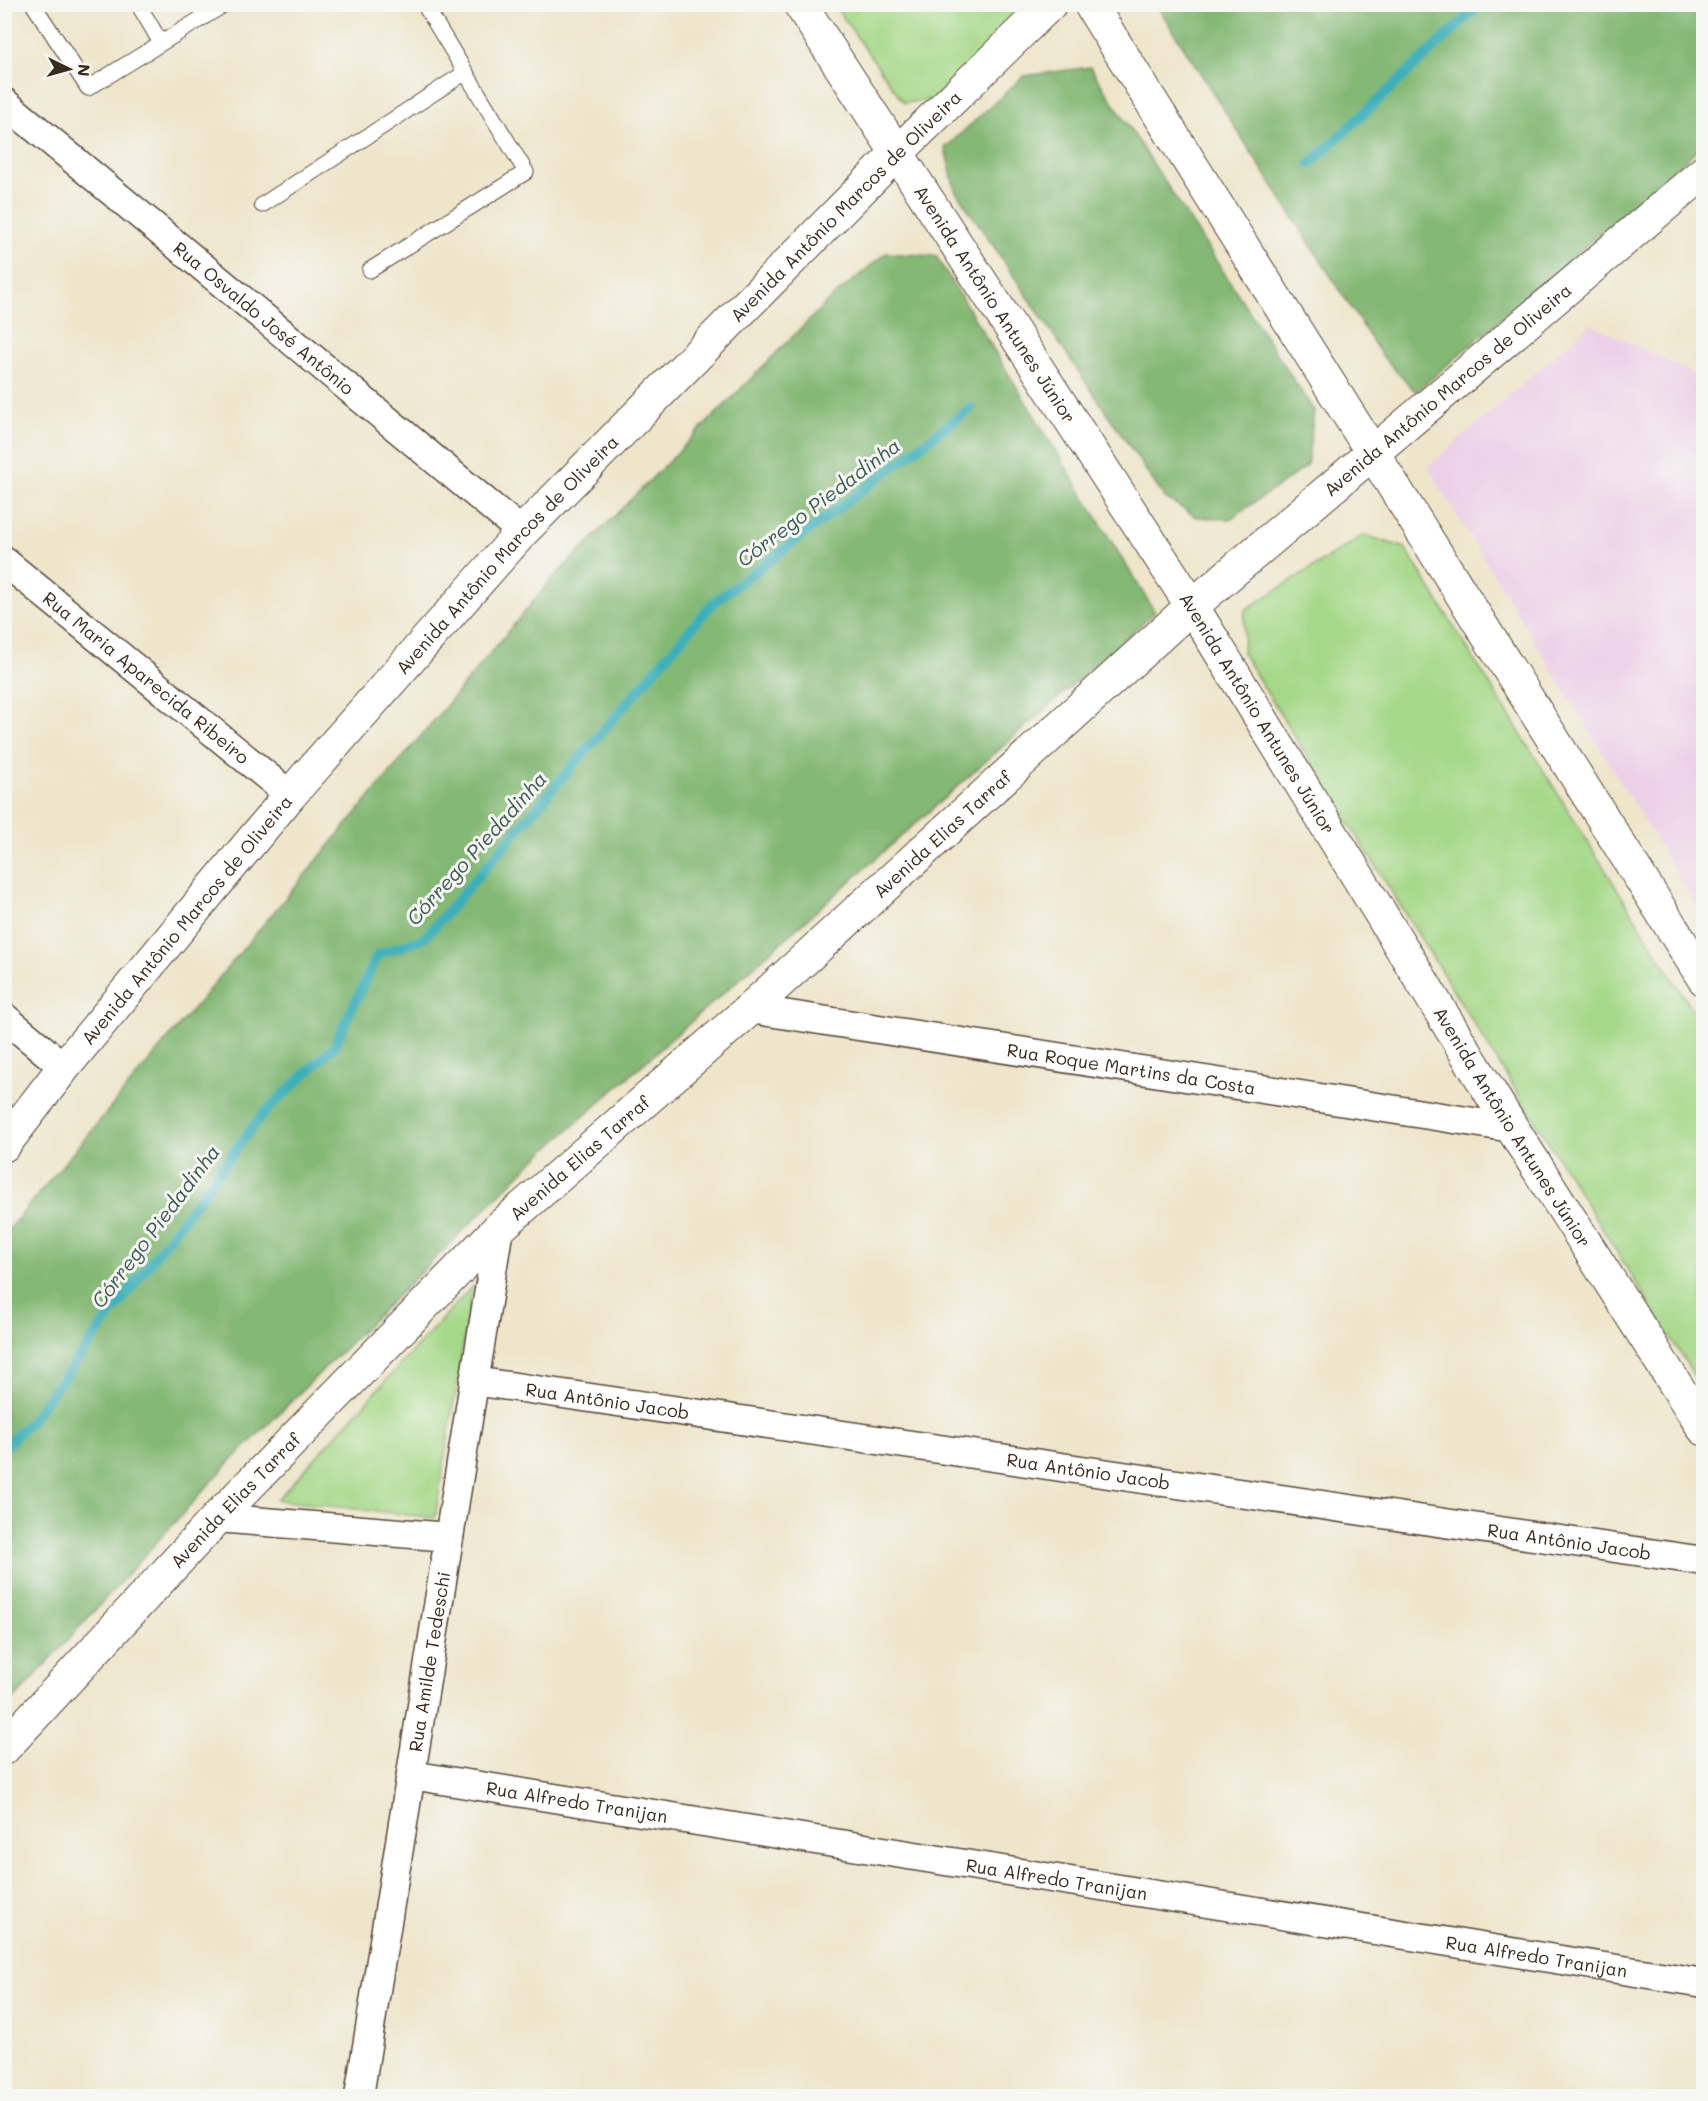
<svg xmlns="http://www.w3.org/2000/svg" width="1708" height="2101" font-family="Mali,sans-serif">
	<style>
		.built { fill: #edd0e8 }
		.green { fill: #a5d888; stroke: #708153; stroke-width: 1.5 }
		.forest { fill: #84b874; stroke: #607149; stroke-width: 1.5 }
		.lines { fill: none; stroke-linecap: round; stroke-linejoin: round }
		.stream { stroke: #3eafb9; stroke-width: 10 }
		.lane-casing { stroke: #564638; stroke-width: 17 }
		.street-casing { stroke: #564638; stroke-width: 31 }
		.secondary-casing { stroke: #564638; stroke-width: 35 }
		.primary-casing { stroke: #564638; stroke-width: 35 }
		.lane { stroke: #fff; stroke-width: 15 }
		.street { stroke: #fff; stroke-width: 28 }
		.secondary { stroke: #fff; stroke-width: 33 }
		.primary { stroke: #fff; stroke-width: 33 }
		.labels { text-anchor: middle; dominant-baseline: central; stroke-width: 6; stroke-linejoin: round; paint-order: stroke }
		.street-label { font-size: 18px; fill: #3b2a1e; stroke: #f6f6f2 }
		.water-label { font-size: 20px; font-style: italic; fill: #3c5954; stroke: #f6f6f2 }
	</style>
	<rect width="100%" height="100%" fill="#f6f6f2"/>
	<filter id="ink" filterUnits="userSpaceOnUse"><feTurbulence type="fractalNoise" baseFrequency=".0167" numOctaves="2"/><feDisplacementMap in="SourceGraphic" scale="12" xChannelSelector="R" yChannelSelector="G"/><feConvolveMatrix kernelMatrix="1 2 1 2 8 2 1 2 1" color-interpolation-filters="sRGB"/></filter>
	<filter id="wash" filterUnits="userSpaceOnUse"><feTurbulence type="fractalNoise" baseFrequency=".008" numOctaves="4" result="noise"/><feDisplacementMap in="SourceGraphic" scale="24" xChannelSelector="R" yChannelSelector="G"/><feGaussianBlur stdDeviation="1.35" result="paint"/><feColorMatrix in="noise" values="0 0 0 0 0 0 0 0 0 0 0 0 0 0 0 0 0 1.4 0 .05"/><feComposite in="paint" operator="in"/></filter>
	<g filter="url(#wash)">
		<rect width="100%" height="100%" fill="#eee5ca"/>
		<path class="built" d="M 1591,324 L 1703,378 L 1703,917 L 1428,467 Z"/>
		<path class="green" d="M 834,5 L 1029,5 L 932,100 L 904,103 Z
			M 1364,535 L 1405,548 L 1703,1027 L 1703,1390 L 1243,654 L 1245,610 Z
			M 473,1285 L 435,1518 L 277,1500 Z"/>
		<path class="forest" d="M 1156,4 L 1703,5 L 1703,145 L 1416,392 L 1382,356 Z
			M 1090,67 L 1314,411 L 1307,466 L 1230,519 L 1196,517 L 1164,497 L 955,190 L 945,148 L 1024,76 Z
			M 886,253 L 936,256 L 1155,612 L 531,1163 L 225,1467 L 5,1709 L 5,1234 L 552,579 L 828,301 Z"/>
		<g class="lines">
			<path class="stream" d="M 1310,164 L 1481,4
				M 4,1448 L 30,1422 L 262,1115 L 333,1048 L 378,955 L 425,938 L 712,604 L 971,408"/>
		</g>
	</g>
	<g filter="url(#ink)">
		<g class="lines">
			<defs>
				<path id="lane" d="M 33,4 L 88,88 L 225,4
					M 138,4 L 161,43
					M 262,205 L 466,72
					M 370,270 L 526,172 L 424,4"/>
				<g id="street">
					<path id="s1" d="M 4,102 L 522,532"/>
					<path id="s2" d="M 4,561 L 290,795"/>
					<path id="s3" d="M 750,1009 L 1512,1128"/>
					<path d="M 4,1017 L 64,1067"/>
					<path id="s4" d="M 474,1381 L 1704,1561"/>
					<path d="M 217,1518 L 449,1537"/>
					<path id="s5" d="M 411,1775 L 1704,1983"/>
					<path id="s6" d="M 359,2096 L 499,1228"/>
				</g>
				<g id="secondary">
					<path id="s7" d="M 4,1145 L 64,1067 L 290,795 L 522,532 L 897,153 L 1050,4"/>
					<path id="s8" d="M 4,1748 L 217,1518 L 499,1228 L 750,1009 L 1192,606 L 1704,172"/>
				</g>
				<g id="primary">
					<path id="s9" d="M 800,4 L 1192,606 L 1512,1128 L 1704,1429"/>
					<path d="M 1090,4 L 1704,979"/>
				</g>
			</defs>
			<use href="#lane" class="lane-casing"/>
			<use href="#street" class="street-casing"/>
			<use href="#secondary" class="secondary-casing"/>
			<use href="#primary" class="primary-casing"/>
			<use href="#lane" class="lane"/>
			<use href="#street" class="street"/>
			<use href="#secondary" class="secondary"/>
			<use href="#primary" class="primary"/>
		</g>
	</g>
	<g class="labels">
		<g class="street-label">
			<text stroke="none"><textPath href="#s7" startOffset="1262">Avenida Antônio Marcos de Oliveira</textPath></text>
			<text stroke="none"><textPath href="#s9" startOffset="358">Avenida Antônio Antunes Júnior</textPath></text>
			<text stroke="none"><textPath href="#s1" startOffset="338">Rua Osvaldo José Antônio</textPath></text>
			<text stroke="none"><textPath href="#s8" startOffset="1984">Avenida Antônio Marcos de Oliveira</textPath></text>
			<text stroke="none"><textPath href="#s7" startOffset="776">Avenida Antônio Marcos de Oliveira</textPath></text>
			<text stroke="none"><textPath href="#s2" startOffset="184">Rua Maria Aparecida Ribeiro</textPath></text>
			<text stroke="none"><textPath href="#s9" startOffset="844">Avenida Antônio Antunes Júnior</textPath></text>
			<text stroke="none"><textPath href="#s8" startOffset="1311">Avenida Elias Tarraf</textPath></text>
			<text stroke="none"><textPath href="#s7" startOffset="290">Avenida Antônio Marcos de Oliveira</textPath></text>
			<text stroke="none"><textPath href="#s3" startOffset="386">Rua Roque Martins da Costa</textPath></text>
			<text stroke="none"><textPath href="#s9" startOffset="1330">Avenida Antônio Antunes Júnior</textPath></text>
			<text stroke="none"><textPath href="#s8" startOffset="825">Avenida Elias Tarraf</textPath></text>
			<text stroke="none"><textPath href="#s4" startOffset="135">Rua Antônio Jacob</textPath></text>
			<text stroke="none"><textPath href="#s4" startOffset="621">Rua Antônio Jacob</textPath></text>
			<text stroke="none"><textPath href="#s8" startOffset="339">Avenida Elias Tarraf</textPath></text>
			<text stroke="none"><textPath href="#s4" startOffset="1107">Rua Antônio Jacob</textPath></text>
			<text stroke="none"><textPath href="#s6" startOffset="440">Rua Amilde Tedeschi</textPath></text>
			<text stroke="none"><textPath href="#s5" startOffset="168">Rua Alfredo Tranijan</textPath></text>
			<text stroke="none"><textPath href="#s5" startOffset="654">Rua Alfredo Tranijan</textPath></text>
			<text stroke="none"><textPath href="#s5" startOffset="1140">Rua Alfredo Tranijan</textPath></text>
		</g>
		<g class="water-label">
			<text transform="translate(818 502) rotate(-37)">Córrego Piedadinha</text>
			<text transform="translate(476 848) rotate(-48)">Córrego Piedadinha</text>
			<text transform="translate(155 1226) rotate(-53)">Córrego Piedadinha</text>
		</g>
	</g>
	<rect width="1708" height="2101" fill="none" stroke="#f6f6f2" stroke-width="24"/>
	<g transform="translate(69 69) rotate(95)" stroke="#f6f6f2" stroke-width="4.5" paint-order="stroke">
	<path d="M0-4.5L10 22L0 15L-10 22Z" fill="#3b2a1e"/>
	<text y="-9" font-size="16" font-weight="bold" text-anchor="middle" fill="#3b2a1e">N</text>
	</g>
</svg>
